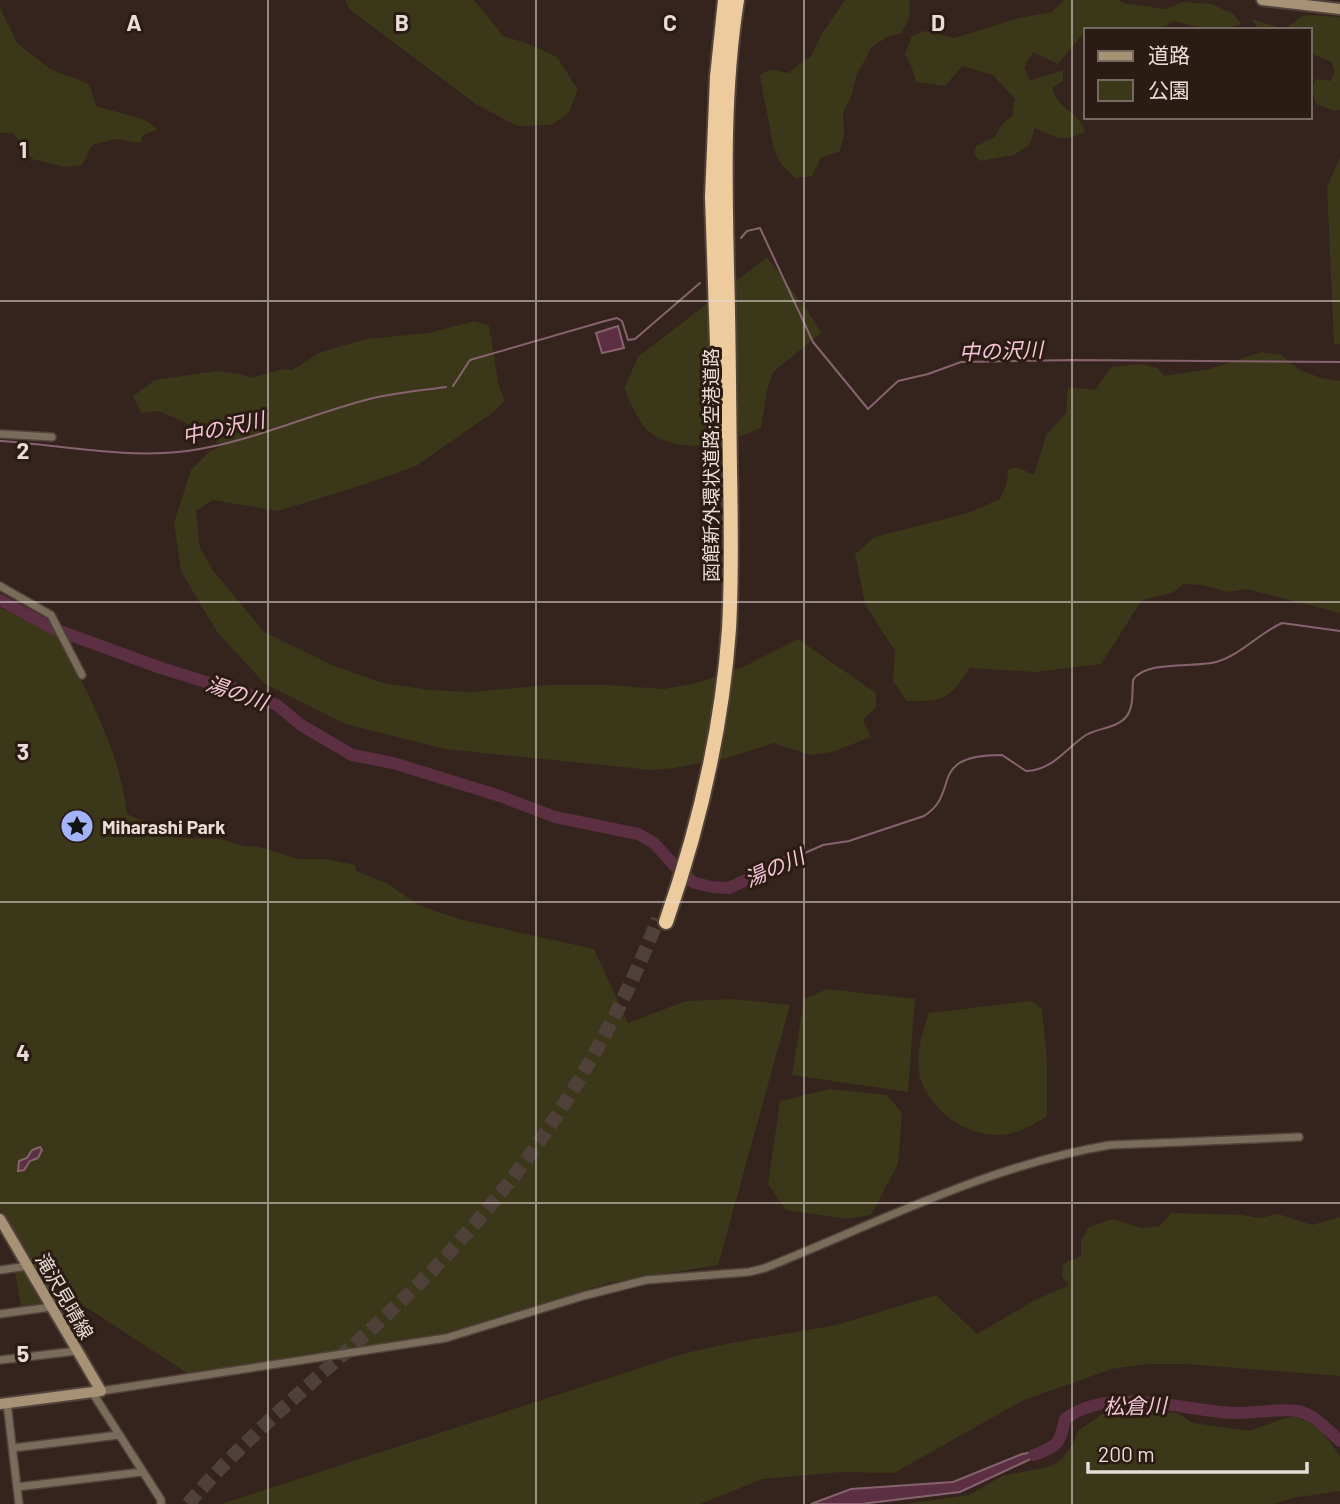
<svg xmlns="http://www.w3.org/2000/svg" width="1340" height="1504" font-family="Barlow,'Noto Sans JP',sans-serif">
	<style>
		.green { fill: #3b3719 }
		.water { fill: #5c2f42; stroke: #86636f; stroke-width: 2 }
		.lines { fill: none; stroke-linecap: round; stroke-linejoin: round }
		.stream { stroke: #86636f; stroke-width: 2 }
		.river { stroke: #5c2f42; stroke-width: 12 }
		.highway-tunnel { stroke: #4f4039; stroke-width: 14; stroke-dasharray: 14 7; stroke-linecap: butt }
		.street-casing { stroke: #51423b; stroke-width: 10 }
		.secondary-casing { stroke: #51423b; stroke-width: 14 }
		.highway-casing { stroke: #51423b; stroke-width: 18 }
		.street { stroke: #7a6c5a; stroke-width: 7 }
		.secondary { stroke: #a89276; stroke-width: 10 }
		.highway { stroke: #edcb9d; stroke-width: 14 }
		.grid { fill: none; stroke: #e8ddd8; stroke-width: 2; stroke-opacity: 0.55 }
		.labels { text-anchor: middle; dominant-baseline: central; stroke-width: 6; stroke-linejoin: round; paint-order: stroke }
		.street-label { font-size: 19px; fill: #e8ddd8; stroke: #2a1b13 }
		.poi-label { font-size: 19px; font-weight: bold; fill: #e8ddd8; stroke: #2a1b13; text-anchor: start }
		.water-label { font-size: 21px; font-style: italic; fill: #f5c4d7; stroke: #2a1b13 }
		.grid-label { font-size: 23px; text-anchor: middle; font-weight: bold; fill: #e8ddd8; stroke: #2a1b13; stroke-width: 6; stroke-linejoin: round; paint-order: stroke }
	</style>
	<rect width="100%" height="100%" fill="#34241d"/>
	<path class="green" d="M 345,0 L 474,0 L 503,36 L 532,45 L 557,57 L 578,90 L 568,114 L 551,125 L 518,126 L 477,105 L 349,9 Z
		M 845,0 L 910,0 L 909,19 L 901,33 L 887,37 L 872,47 L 856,76 L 852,95 L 843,113 L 844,135 L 840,151 L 821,158 L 812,176 L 795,178 L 782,165 L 774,150 L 760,76 C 769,67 776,70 788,73 L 811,56 L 821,35 Z
		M 1064,0 L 1119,0 L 1123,3 L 1165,9 L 1183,2 L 1211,4 L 1234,14 L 1241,24 L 1221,30 L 1208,30 L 1174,21 L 1161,28 L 1146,30 L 1086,30 L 1058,64 L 1033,52 L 1024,67 L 1030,81 L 1063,70 L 1063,81 L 1052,88 C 1059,112 1080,111 1085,132 C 1062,143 1057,138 1035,128 L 1030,144 L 1014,155 L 980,161 L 974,154 L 976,146 L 995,137 L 1002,124 L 1012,116 L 1015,99 L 993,75 L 962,66 L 945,86 L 916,82 L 911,65 L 905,54 L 912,36 L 925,31 L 954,38 L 1019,18 L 1052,12 Z
		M 0,8 L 17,43 L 50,69 L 89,84 L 96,106 L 145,120 L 158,129 L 143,135 L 140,143 L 116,139 L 92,145 L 82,165 L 65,167 L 32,159 L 13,133 L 0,133 Z
		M 1311,15 L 1340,17 L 1340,110 L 1335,111 L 1316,104 L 1312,89 L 1316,79 L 1330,81 L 1335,72 L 1331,62 L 1310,53 L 1310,30 L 1260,30 L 1251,19 L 1285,29 L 1302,16 Z
		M 1340,158 L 1340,344 L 1334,344 L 1327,186 Z
		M 767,257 L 809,313 L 821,333 L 773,372 L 767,390 L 761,428 C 728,442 691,455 657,437 C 640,429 631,404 624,388 L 638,357 Z
		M 475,321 L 489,326 L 499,387 L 505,401 L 492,413 L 416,466 L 363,485 L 278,511 L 213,500 L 196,511 L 200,548 L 215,573 L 264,632 L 334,666 L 383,683 L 430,690 L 472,692 L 546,685 L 607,685 L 664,689 L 697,683 L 745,666 L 798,639 L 876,693 L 876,707 L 863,720 L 871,737 L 832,752 L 810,755 L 774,743 L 727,758 L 674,768 L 651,770 L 445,749 L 345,724 L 265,684 L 217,632 L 181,571 L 174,523 L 191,470 L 209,452 L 223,445 L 200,436 L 190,425 L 159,411 L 141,413 L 133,396 L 155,380 L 216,371 L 240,374 L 251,378 L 282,369 L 292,370 L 321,352 L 366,339 L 428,333 Z
		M 1261,352 L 1281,355 L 1300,370 L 1321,378 L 1340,381 L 1340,613 L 1247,589 L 1229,592 L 1202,585 L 1184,584 L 1172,593 L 1142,600 L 1101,664 L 1035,672 L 970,668 C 949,699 945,702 907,701 L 893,681 L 895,651 L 865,604 L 855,554 L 875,537 L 968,513 L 1000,499 L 1007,482 L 1008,470 L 1017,467 L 1034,475 L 1046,435 L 1066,413 L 1068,387 L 1095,390 L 1111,367 L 1140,364 L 1158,368 L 1164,376 L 1210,369 Z
		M 0,608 L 59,635 C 87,694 120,749 127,814 L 180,838 L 221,839 L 244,846 L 259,847 L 298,859 L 325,859 L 355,865 L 356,871 L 387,883 L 418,905 L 459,919 L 594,949 L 628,1023 L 686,1001 L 734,999 L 790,1005 L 718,1265 L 609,1283 L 442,1334 L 190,1375 L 66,1294 L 47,1288 L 0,1210 Z
		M 827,989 L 915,999 L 908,1092 L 792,1075 L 804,999 Z
		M 1031,1001 L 1042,1009 L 1047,1061 L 1047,1116 C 1035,1124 1022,1132 1008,1134 C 971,1141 930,1112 920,1077 C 915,1055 922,1033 929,1013 Z
		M 830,1089 L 887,1095 L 902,1113 L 898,1164 L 871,1215 L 848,1219 L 786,1210 L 768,1184 L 780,1101 Z
		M 1171,1213 L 1242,1215 L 1260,1218 L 1278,1214 L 1312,1225 L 1340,1217 L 1340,1376 L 1187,1364 L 1148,1364 L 1112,1369 L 1024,1400 L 894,1473 L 841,1472 L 763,1479 L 700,1504 L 221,1504 L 686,1353 L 731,1343 L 836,1325 L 936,1295 L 977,1334 L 1035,1300 L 1069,1285 L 1062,1277 L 1063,1264 L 1081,1256 L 1081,1240 L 1089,1227 L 1113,1219 L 1142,1228 L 1160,1226 Z
		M 21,1271 L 24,1273 L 42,1304 L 21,1307 L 15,1272 Z
		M 1116,1409 L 1135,1410 L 1145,1418 L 1154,1411 L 1177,1413 L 1193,1423 L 1249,1431 L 1285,1418 L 1296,1417 L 1309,1422 L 1322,1431 L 1340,1456 L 1340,1491 L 1293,1498 L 1274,1504 L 905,1504 L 969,1495 L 1002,1476 L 1052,1466 L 1062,1459 L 1074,1442 L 1078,1431 L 1102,1414 Z"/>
	<path class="water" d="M 618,326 L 624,348 L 602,353 L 596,333 Z
		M 40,1147 L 42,1150 L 38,1158 L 30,1161 L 24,1170 L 18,1171 L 19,1161 L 27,1158 L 32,1150 Z
		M 1052,1449 L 960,1492 L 861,1504 L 811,1504 L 851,1489 L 953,1482 L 1022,1454 Z"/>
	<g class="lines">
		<path class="stream" d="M 741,238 L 747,231 L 760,228 L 813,342 L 868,409 L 898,381 L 928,374 L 961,362 L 1073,360 L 1340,362
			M 453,386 L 470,360 L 605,321 L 617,318 L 622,321 L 628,340 L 635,339 L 700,283
			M 0,441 C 61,445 126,459 187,451 C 247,443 303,417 362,401 C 389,393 418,391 446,387
			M 789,860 L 823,845 L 849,841 L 924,816 C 962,792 925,755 1002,755 L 1026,771 C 1052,771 1066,748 1086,735 C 1098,728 1117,728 1126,717 C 1134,708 1132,691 1133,680 C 1146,660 1193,668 1216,662 C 1241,655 1259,633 1282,623 L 1340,631"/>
		<path class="river" d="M 0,600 L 54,629 L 161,668 L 212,684 L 233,688 L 277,705 L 301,725 L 352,755 L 393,763 L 500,796 L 555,817 L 638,834 L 654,843 L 683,875 L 695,883 L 712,887 L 729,888 L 789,860
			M 1034,1455 C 1058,1446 1060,1444 1065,1419 C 1110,1385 1181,1410 1232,1413 C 1253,1414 1276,1408 1297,1411 C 1313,1413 1328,1430 1340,1441"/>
		<path class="highway-tunnel" d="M 188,1504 C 252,1429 329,1370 399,1303 C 515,1193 600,1067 658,919"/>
		<defs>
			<path id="street" d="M 0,434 L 52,437
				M 0,586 L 51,615 L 82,675
				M 0,1270 L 28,1266
				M 0,1314 L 51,1307
				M 0,1360 L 77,1351
				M 101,1391 L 446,1338 L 583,1296 L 646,1280 L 749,1272 L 765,1268 C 878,1223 989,1165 1110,1145 L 1299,1137
				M 92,1392 L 161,1500 L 161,1504
				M 7,1403 L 19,1504
				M 13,1448 L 119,1435
				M 17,1487 L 142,1472"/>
			<path id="secondary" d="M 1262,0 L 1340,9
				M 0,1219 L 101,1391 L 0,1404"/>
			<path id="highway" d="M 720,432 L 712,197 L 717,77 L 725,0
				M 666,922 C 699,827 722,730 729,629 C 732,576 731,523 730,470 C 729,403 729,336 727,269 C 725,179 723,89 737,0"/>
		</defs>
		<use href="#street" class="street-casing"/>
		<use href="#secondary" class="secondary-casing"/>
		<use href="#highway" class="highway-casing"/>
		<use href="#street" class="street"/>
		<use href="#secondary" class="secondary"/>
		<use href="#highway" class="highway"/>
	</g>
	<path class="grid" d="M 268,0 L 268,1504M 536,0 L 536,1504M 804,0 L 804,1504M 1072,0 L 1072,1504M 0,301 L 1340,301M 0,602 L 1340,602M 0,902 L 1340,902M 0,1203 L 1340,1203"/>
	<defs>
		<symbol id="sight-disc" viewBox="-11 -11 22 22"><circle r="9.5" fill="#a1b3fd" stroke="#2a1b13"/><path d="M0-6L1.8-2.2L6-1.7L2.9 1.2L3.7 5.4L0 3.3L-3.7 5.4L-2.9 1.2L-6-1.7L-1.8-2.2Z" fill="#111"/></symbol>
	</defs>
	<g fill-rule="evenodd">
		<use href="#sight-disc" x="58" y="807" width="38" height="38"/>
	</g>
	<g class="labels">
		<g class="street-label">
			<text transform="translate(710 465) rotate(-90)">函館新外環状道路;空港道路</text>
			<text transform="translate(65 1296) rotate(60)">滝沢見晴線</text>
		</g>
		<g class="poi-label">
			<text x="102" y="826">Miharashi Park</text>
		</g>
		<g class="water-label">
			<text transform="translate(1001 350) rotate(-2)">中の沢川</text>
			<text transform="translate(223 427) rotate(-12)">中の沢川</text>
			<text transform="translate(237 692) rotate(19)">湯の川</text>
			<text transform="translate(774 867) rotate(-24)">湯の川</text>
			<text transform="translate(1135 1405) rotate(-1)">松倉川</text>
		</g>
	</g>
	<g class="grid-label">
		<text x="134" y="31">A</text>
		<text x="402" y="31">B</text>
		<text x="670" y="31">C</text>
		<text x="938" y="31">D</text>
		<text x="23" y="158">1</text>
		<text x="23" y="459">2</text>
		<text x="23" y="760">3</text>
		<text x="23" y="1061">4</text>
		<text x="23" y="1362">5</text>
	</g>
	<rect x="1084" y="28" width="228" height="91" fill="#2a1b13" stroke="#766962" stroke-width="2"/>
	<rect x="1098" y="51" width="35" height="10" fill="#a89276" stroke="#766962" stroke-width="2"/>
	<text x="1148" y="63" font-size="21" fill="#e8ddd8">道路</text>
	<rect x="1098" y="80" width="35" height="21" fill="#3b3719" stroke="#766962" stroke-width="2"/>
	<text x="1148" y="98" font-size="21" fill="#e8ddd8">公園</text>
	<path d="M1088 1462v10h219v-10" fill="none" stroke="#e8ddd8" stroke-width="3.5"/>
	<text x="1098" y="1462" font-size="21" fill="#e8ddd8" stroke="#2a1b13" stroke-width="5" paint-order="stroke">200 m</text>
</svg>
